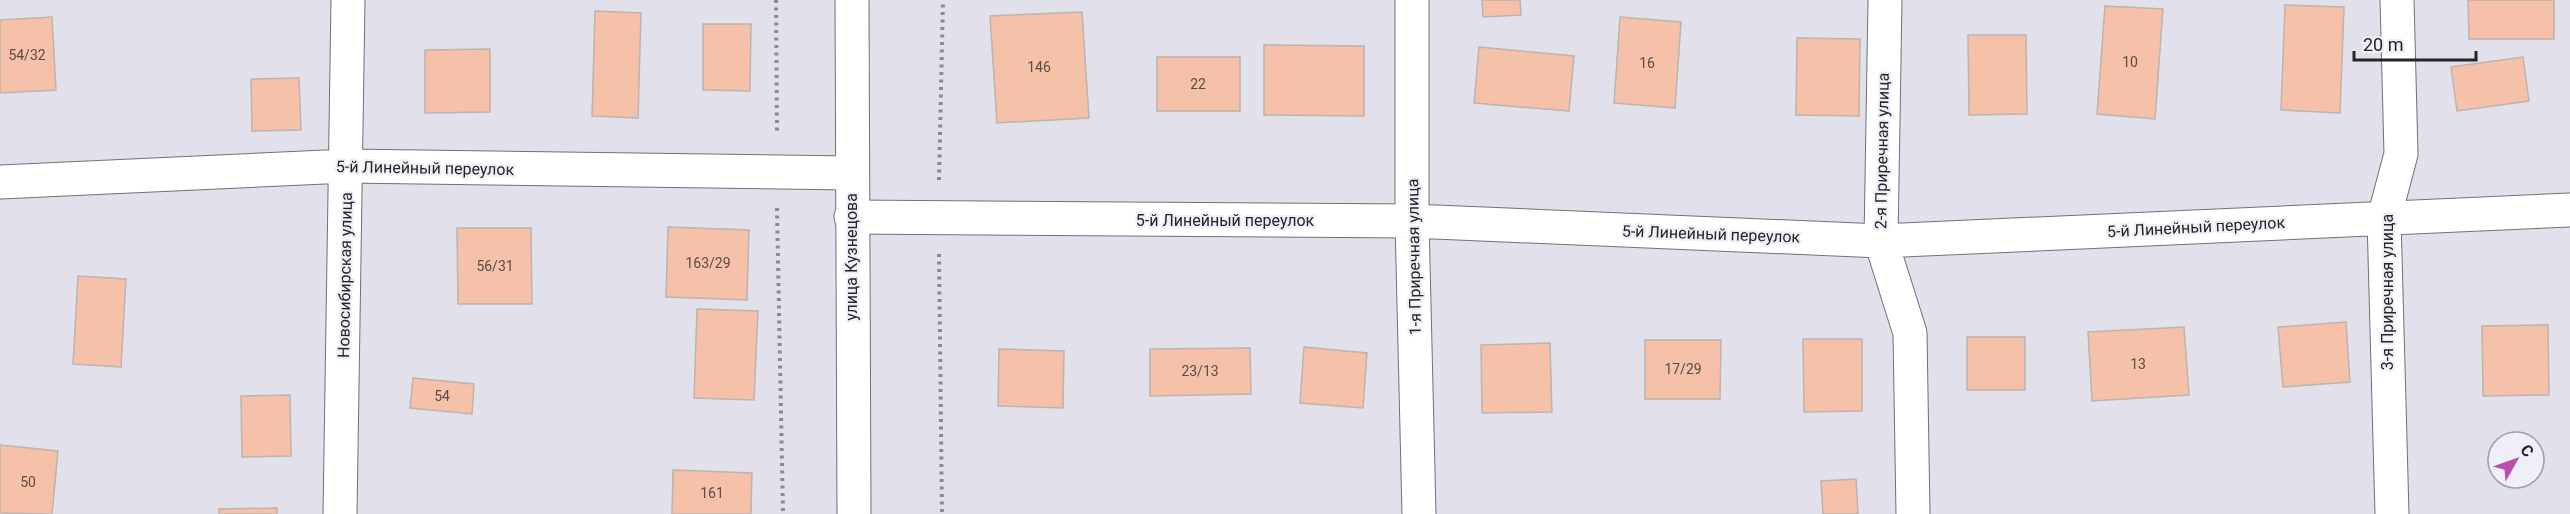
<svg xmlns="http://www.w3.org/2000/svg" width="2570" height="514" font-family="Roboto,sans-serif">
	<style>
		.building { fill: #f5c1a8; stroke: #bdb3af; stroke-width: 1.5 }
		.lines { fill: none; stroke-linecap: round; stroke-linejoin: round }
		.minor-casing { stroke: #707078; stroke-width: 35 }
		.major-casing { stroke: #707078; stroke-width: 35 }
		.path { stroke: #8b8a91; stroke-width: 4; stroke-dasharray: 3 4.5; stroke-linecap: butt }
		.minor { stroke: #fff; stroke-width: 33 }
		.major { stroke: #fff; stroke-width: 33 }
		.labels { text-anchor: middle; dominant-baseline: central; stroke-width: 4.5; stroke-linejoin: round; paint-order: stroke }
		.number-label { font-size: 14px; fill: #594c48 }
		.street-label { font-size: 16px; fill: #252528; stroke: #efeff8 }
	</style>
	<rect width="100%" height="100%" fill="#e2e1eb"/>
	<path class="building" d="M 1482,0 L 1520,0 L 1521,15 L 1483,17 Z
		M 2468,0 L 2554,0 L 2554,39 L 2469,39 Z
		M 2285,5 L 2344,7 L 2340,113 L 2281,110 Z
		M 2105,6 L 2163,9 L 2155,119 L 2097,114 Z
		M 595,11 L 641,13 L 638,118 L 592,116 Z
		M 1082,12 L 1089,118 L 997,123 L 990,16 Z
		M 52,17 L 56,90 L 0,93 L 0,20 Z
		M 1620,17 L 1681,22 L 1675,108 L 1614,103 Z
		M 703,24 L 751,24 L 750,91 L 703,90 Z
		M 1968,35 L 2026,35 L 2027,114 L 1969,115 Z
		M 1797,38 L 1860,39 L 1859,116 L 1796,115 Z
		M 1264,45 L 1364,46 L 1364,116 L 1264,115 Z
		M 1479,47 L 1574,56 L 1569,111 L 1474,103 Z
		M 490,49 L 490,112 L 425,113 L 425,50 Z
		M 1157,57 L 1240,57 L 1240,111 L 1157,111 Z
		M 2523,57 L 2529,101 L 2457,111 L 2451,67 Z
		M 299,78 L 301,130 L 252,131 L 251,79 Z
		M 668,227 L 749,230 L 747,300 L 666,297 Z
		M 457,228 L 531,228 L 532,304 L 458,304 Z
		M 78,276 L 126,279 L 121,367 L 73,364 Z
		M 697,309 L 758,311 L 754,400 L 694,398 Z
		M 2346,322 L 2350,382 L 2283,387 L 2278,327 Z
		M 2548,325 L 2549,395 L 2483,396 L 2482,326 Z
		M 2184,327 L 2189,395 L 2092,401 L 2088,332 Z
		M 1967,337 L 2025,337 L 2025,390 L 1967,390 Z
		M 1803,339 L 1862,339 L 1862,411 L 1804,412 Z
		M 1645,340 L 1721,340 L 1720,399 L 1645,399 Z
		M 1550,343 L 1552,412 L 1482,413 L 1481,345 Z
		M 1304,347 L 1367,353 L 1363,408 L 1300,403 Z
		M 1250,348 L 1251,394 L 1150,396 L 1150,349 Z
		M 999,349 L 1064,351 L 1063,408 L 998,406 Z
		M 413,378 L 474,384 L 472,414 L 410,408 Z
		M 290,395 L 291,456 L 242,457 L 241,396 Z
		M 0,445 L 58,451 L 52,514 L 0,513 Z
		M 673,470 L 752,473 L 751,514 L 672,514 Z
		M 1856,479 L 1858,514 L 1823,514 L 1821,481 Z
		M 277,508 L 277,514 L 219,514 L 219,509 Z"/>
	<g class="lines">
		<defs>
			<path id="minor" d="M 1412,0 L 1412,221 L 1419,514
				M 1885,0 L 1881,241 L 1910,333 L 1913,514
				M 0,182 L 347,166 L 851,173
				M 851,217 L 1412,221 L 1881,241 L 2570,210
				M 340,514 L 348,0
				M 2392,514 L 2384,218 L 2401,154 L 2397,0"/>
			<path id="major" d="M 852,0 L 854,514"/>
		</defs>
		<use href="#minor" class="minor-casing"/>
		<use href="#major" class="major-casing"/>
		<path class="path" d="M 776,0 L 777,134
			M 939,180 L 943,0
			M 777,208 L 783,514
			M 939,254 L 942,514"/>
		<use href="#minor" class="minor"/>
		<use href="#major" class="major"/>
	</g>
	<g class="labels">
		<g class="number-label">
			<text x="27" y="55">54/32</text>
			<text x="2130" y="62">10</text>
			<text x="1647" y="63">16</text>
			<text x="1039" y="67">146</text>
			<text x="1198" y="84">22</text>
			<text x="708" y="263">163/29</text>
			<text x="495" y="266">56/31</text>
			<text x="2138" y="364">13</text>
			<text x="1683" y="369">17/29</text>
			<text x="1200" y="371">23/13</text>
			<text x="442" y="396">54</text>
			<text x="28" y="482">50</text>
			<text x="712" y="493">161</text>
		</g>
		<g class="street-label">
			<text transform="translate(1882 151) rotate(-89)">2-я Приречная улица</text>
			<text transform="translate(425 168) rotate(1)">5-й Линейный переулок</text>
			<text x="1225" y="220">5-й Линейный переулок</text>
			<text transform="translate(2196 227) rotate(-3)">5-й Линейный переулок</text>
			<text transform="translate(1711 234) rotate(2)">5-й Линейный переулок</text>
			<text transform="translate(851 257) rotate(-90)">улица Кузнецова</text>
			<text transform="translate(1414 257) rotate(-91)">1-я Приречная улица</text>
			<text transform="translate(345 275) rotate(-89)">Новосибирская улица</text>
			<text transform="translate(2387 292) rotate(-90)">3-я Приречная улица</text>
		</g>
	</g>
	<g transform="translate(2516 460) rotate(50)"><circle r="28" fill="#efeff8" stroke="#9e9ea5" stroke-width="1.5"/>
	<path d="M0-4.5L10 22L0 15L-10 22Z" fill="#ba4ead"/>
	<text y="-9" font-size="16" font-weight="bold" text-anchor="middle" fill="#252528">С</text>
	</g>
	<path d="M2354 51v9h122v-9" fill="none" stroke="#252528" stroke-width="3"/>
	<text x="2363" y="51" font-size="18" fill="#252528" stroke="#efeff8" stroke-width="4.5" paint-order="stroke">20 m</text>
</svg>
